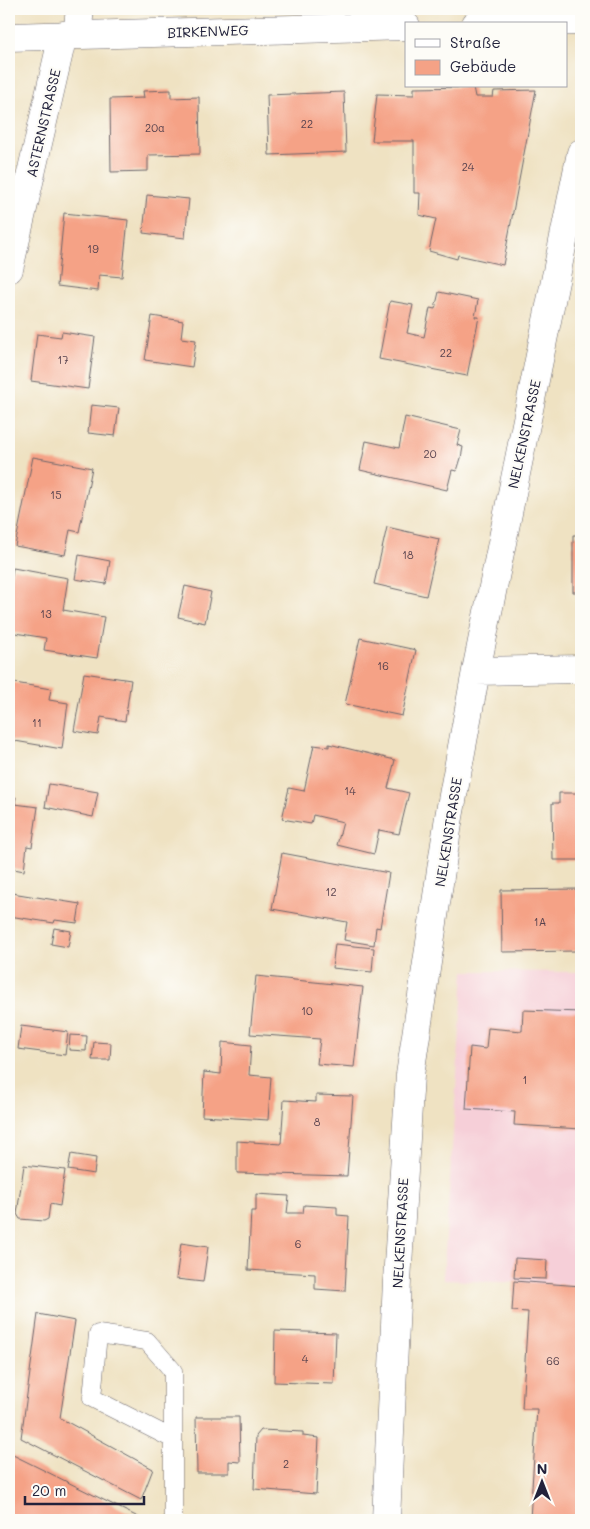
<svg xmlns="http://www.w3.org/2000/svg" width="590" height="1529" font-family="Mali,sans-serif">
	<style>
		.built { fill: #f6cfd8 }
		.building { fill: #f5a286 }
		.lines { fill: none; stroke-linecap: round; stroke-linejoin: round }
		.lane-casing { stroke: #6a656a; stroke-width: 19 }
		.street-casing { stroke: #6a656a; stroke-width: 29 }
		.lane { stroke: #fff; stroke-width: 18 }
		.street { stroke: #fff; stroke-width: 28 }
		.labels { text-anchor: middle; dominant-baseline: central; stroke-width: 4.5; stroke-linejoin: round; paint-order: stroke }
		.number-label { font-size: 11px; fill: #57424e }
		.street-label { font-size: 14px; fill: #22223b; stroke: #fdfcf7 }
	</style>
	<rect width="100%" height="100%" fill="#fdfcf7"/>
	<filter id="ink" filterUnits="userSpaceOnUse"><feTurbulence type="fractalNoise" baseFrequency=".02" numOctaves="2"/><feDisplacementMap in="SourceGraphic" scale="10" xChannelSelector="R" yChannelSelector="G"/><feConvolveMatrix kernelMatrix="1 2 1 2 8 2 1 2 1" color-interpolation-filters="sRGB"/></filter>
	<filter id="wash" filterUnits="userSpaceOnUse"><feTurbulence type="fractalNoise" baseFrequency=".0096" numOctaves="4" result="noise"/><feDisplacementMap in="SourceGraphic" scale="20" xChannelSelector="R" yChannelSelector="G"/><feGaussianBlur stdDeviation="1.12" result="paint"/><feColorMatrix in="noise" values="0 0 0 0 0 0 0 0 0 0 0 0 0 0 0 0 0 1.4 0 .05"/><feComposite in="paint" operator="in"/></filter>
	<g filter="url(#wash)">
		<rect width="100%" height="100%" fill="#efe2c2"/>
		<path class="built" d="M 464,971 L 581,972 L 581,1285 L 443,1280 Z"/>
		<g id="blocks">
			<path class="building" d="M 473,87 L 475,97 L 493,97 L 494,91 L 536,90 L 503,265 L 458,255 L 457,259 L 429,251 L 436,219 L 419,215 L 420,193 L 414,193 L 414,141 L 372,141 L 377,94 L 414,95 L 414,88 Z
				M 171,90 L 171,98 L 199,97 L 200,154 L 148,155 L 148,171 L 111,172 L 110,99 L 144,98 L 143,91 Z
				M 344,92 L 346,152 L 269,155 L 267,95 Z
				M 147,195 L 189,199 L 185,238 L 143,233 Z
				M 64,213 L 128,220 L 122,277 L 99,275 L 98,291 L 57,286 Z
				M 439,292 L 478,300 L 475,317 L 479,317 L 467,376 L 379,359 L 390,301 L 413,305 L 407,333 L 424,337 L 430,308 L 435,309 Z
				M 152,316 L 183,321 L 181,338 L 196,340 L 192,367 L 145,360 Z
				M 62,332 L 95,337 L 88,389 L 31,381 L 37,334 L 61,337 Z
				M 91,405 L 119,408 L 115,436 L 88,433 Z
				M 405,417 L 461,430 L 457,445 L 463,447 L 461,458 L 457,471 L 452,470 L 447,490 L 360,470 L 366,441 L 399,448 Z
				M 33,457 L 92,468 L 79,532 L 70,530 L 65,555 L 15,546 Z
				M 387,527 L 439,539 L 426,596 L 374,584 Z
				M 573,535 L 581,535 L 581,592 L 573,592 Z
				M 79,555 L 110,561 L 106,584 L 75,579 Z
				M 13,568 L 68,578 L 63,610 L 104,617 L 97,658 L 44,650 L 46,638 L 9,632 L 9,597 Z
				M 185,586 L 211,592 L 205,623 L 178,617 Z
				M 360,638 L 416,650 L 402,716 L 345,704 Z
				M 84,673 L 131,680 L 125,721 L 101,717 L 98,735 L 74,731 Z
				M 9,682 L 51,689 L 49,700 L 68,703 L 62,749 L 9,740 Z
				M 329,744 L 395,760 L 388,788 L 409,793 L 399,834 L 379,830 L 374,854 L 337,845 L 343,822 L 313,815 L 311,824 L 282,819 L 289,788 L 304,791 L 314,745 L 329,747 Z
				M 49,784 L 98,792 L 93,817 L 45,807 Z
				M 559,793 L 581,793 L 581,860 L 553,860 L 552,803 L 559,803 Z
				M 9,797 L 16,797 L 15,804 L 38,807 L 32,847 L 27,846 L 24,871 L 9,868 Z
				M 282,853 L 389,873 L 380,928 L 376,927 L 374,945 L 344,940 L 347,922 L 272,909 Z
				M 578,889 L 578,951 L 502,952 L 501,890 Z
				M 12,893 L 80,904 L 77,923 L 55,920 L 54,923 L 9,916 Z
				M 54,928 L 71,931 L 68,947 L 51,944 Z
				M 335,944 L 374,948 L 372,972 L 332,968 Z
				M 256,976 L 363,987 L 354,1067 L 317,1064 L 320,1039 L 250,1034 Z
				M 523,1010 L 581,1012 L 581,1129 L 514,1125 L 515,1112 L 466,1109 L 470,1047 L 486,1049 L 488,1028 L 522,1031 Z
				M 21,1026 L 68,1032 L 65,1055 L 18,1049 Z
				M 70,1035 L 87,1036 L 86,1051 L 69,1050 Z
				M 94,1042 L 111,1043 L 110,1060 L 92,1060 Z
				M 222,1042 L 251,1045 L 249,1075 L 271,1077 L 268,1120 L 202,1116 L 204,1072 L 221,1074 Z
				M 316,1095 L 353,1096 L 347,1176 L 237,1173 L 237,1141 L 281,1144 L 284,1100 L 316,1102 Z
				M 71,1154 L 96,1158 L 94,1174 L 68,1170 Z
				M 24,1165 L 65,1170 L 60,1206 L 50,1204 L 48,1219 L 44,1221 L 20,1219 L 17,1214 Z
				M 256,1194 L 289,1196 L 287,1213 L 303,1213 L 304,1205 L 321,1206 L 337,1207 L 337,1215 L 349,1216 L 345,1291 L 315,1289 L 315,1274 L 248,1270 L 251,1211 L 256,1211 Z
				M 181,1243 L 208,1247 L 203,1282 L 176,1279 Z
				M 515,1258 L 547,1260 L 546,1279 L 514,1278 Z
				M 514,1281 L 581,1286 L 581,1520 L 530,1519 L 537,1409 L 522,1409 L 528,1312 L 512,1311 Z
				M 38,1314 L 75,1321 L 60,1418 L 153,1469 L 141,1500 L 21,1438 Z
				M 275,1331 L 336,1333 L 334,1384 L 274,1382 Z
				M 196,1417 L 239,1417 L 240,1462 L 229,1461 L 229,1473 L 197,1473 Z
				M 261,1430 L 303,1432 L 303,1436 L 319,1438 L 316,1494 L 254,1489 L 256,1436 Z
				M 9,1453 L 144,1520 L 9,1520 Z"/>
		</g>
	</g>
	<g filter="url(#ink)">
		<use href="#blocks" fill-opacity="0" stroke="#6a656a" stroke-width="1"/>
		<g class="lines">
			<defs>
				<path id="lane" d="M 173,1439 L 92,1398 L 98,1334 L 147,1341 L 173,1371 L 173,1520"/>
				<path id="street" d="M 476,24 L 581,21
					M 77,35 L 80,9
					M 9,37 L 406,26
					M 9,269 L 63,35
					M 476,671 L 581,669
					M 386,1520 L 397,1281 L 410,1075 L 449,817 L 476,671 L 581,153"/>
			</defs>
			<use href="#lane" class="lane-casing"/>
			<use href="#street" class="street-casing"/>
			<use href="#lane" class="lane"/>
			<use href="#street" class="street"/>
		</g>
	</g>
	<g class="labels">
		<g class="number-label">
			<text x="307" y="123">22</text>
			<text x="155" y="127">20a</text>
			<text x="468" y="166">24</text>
			<text x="93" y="248">19</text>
			<text x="446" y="352">22</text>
			<text x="63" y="359">17</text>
			<text x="430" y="453">20</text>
			<text x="56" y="494">15</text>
			<text x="408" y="554">18</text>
			<text x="46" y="613">13</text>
			<text x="383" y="665">16</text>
			<text x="37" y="722">11</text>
			<text x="350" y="790">14</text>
			<text x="331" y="891">12</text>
			<text x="540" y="921">1A</text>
			<text x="307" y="1010">10</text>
			<text x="525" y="1079">1</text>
			<text x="317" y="1121">8</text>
			<text x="298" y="1243">6</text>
			<text x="305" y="1358">4</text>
			<text x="553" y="1360">66</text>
			<text x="286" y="1463">2</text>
		</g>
		<g class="street-label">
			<text transform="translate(208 31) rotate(-2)">BIRKENWEG</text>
			<text transform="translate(43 123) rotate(-77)">ASTERNSTRASSE</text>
			<text transform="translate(524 434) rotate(-78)">NELKENSTRASSE</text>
			<text transform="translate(448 832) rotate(-81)">NELKENSTRASSE</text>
			<text transform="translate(400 1233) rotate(-87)">NELKENSTRASSE</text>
		</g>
	</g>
	<rect width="590" height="1529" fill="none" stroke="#fdfcf7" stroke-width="30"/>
	<rect x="405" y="22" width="162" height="65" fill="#fdfcf7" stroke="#a5a5ac"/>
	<rect x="415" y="39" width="25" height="8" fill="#ffffff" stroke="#a5a5ac"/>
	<text x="450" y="48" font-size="15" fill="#22223b">Straße</text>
	<rect x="415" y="60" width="25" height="15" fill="#f5a286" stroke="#a5a5ac"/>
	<text x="450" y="72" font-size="15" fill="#22223b">Gebäude</text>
	<g transform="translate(542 1482)" stroke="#fdfcf7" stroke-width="4" paint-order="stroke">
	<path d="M0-4L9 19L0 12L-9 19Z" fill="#22223b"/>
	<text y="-8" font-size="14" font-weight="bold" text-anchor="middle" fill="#22223b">N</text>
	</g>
	<path d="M25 1496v8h119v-8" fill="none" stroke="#22223b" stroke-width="2.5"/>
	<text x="32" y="1496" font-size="15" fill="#22223b" stroke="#fdfcf7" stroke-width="4" paint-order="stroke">20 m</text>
</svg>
